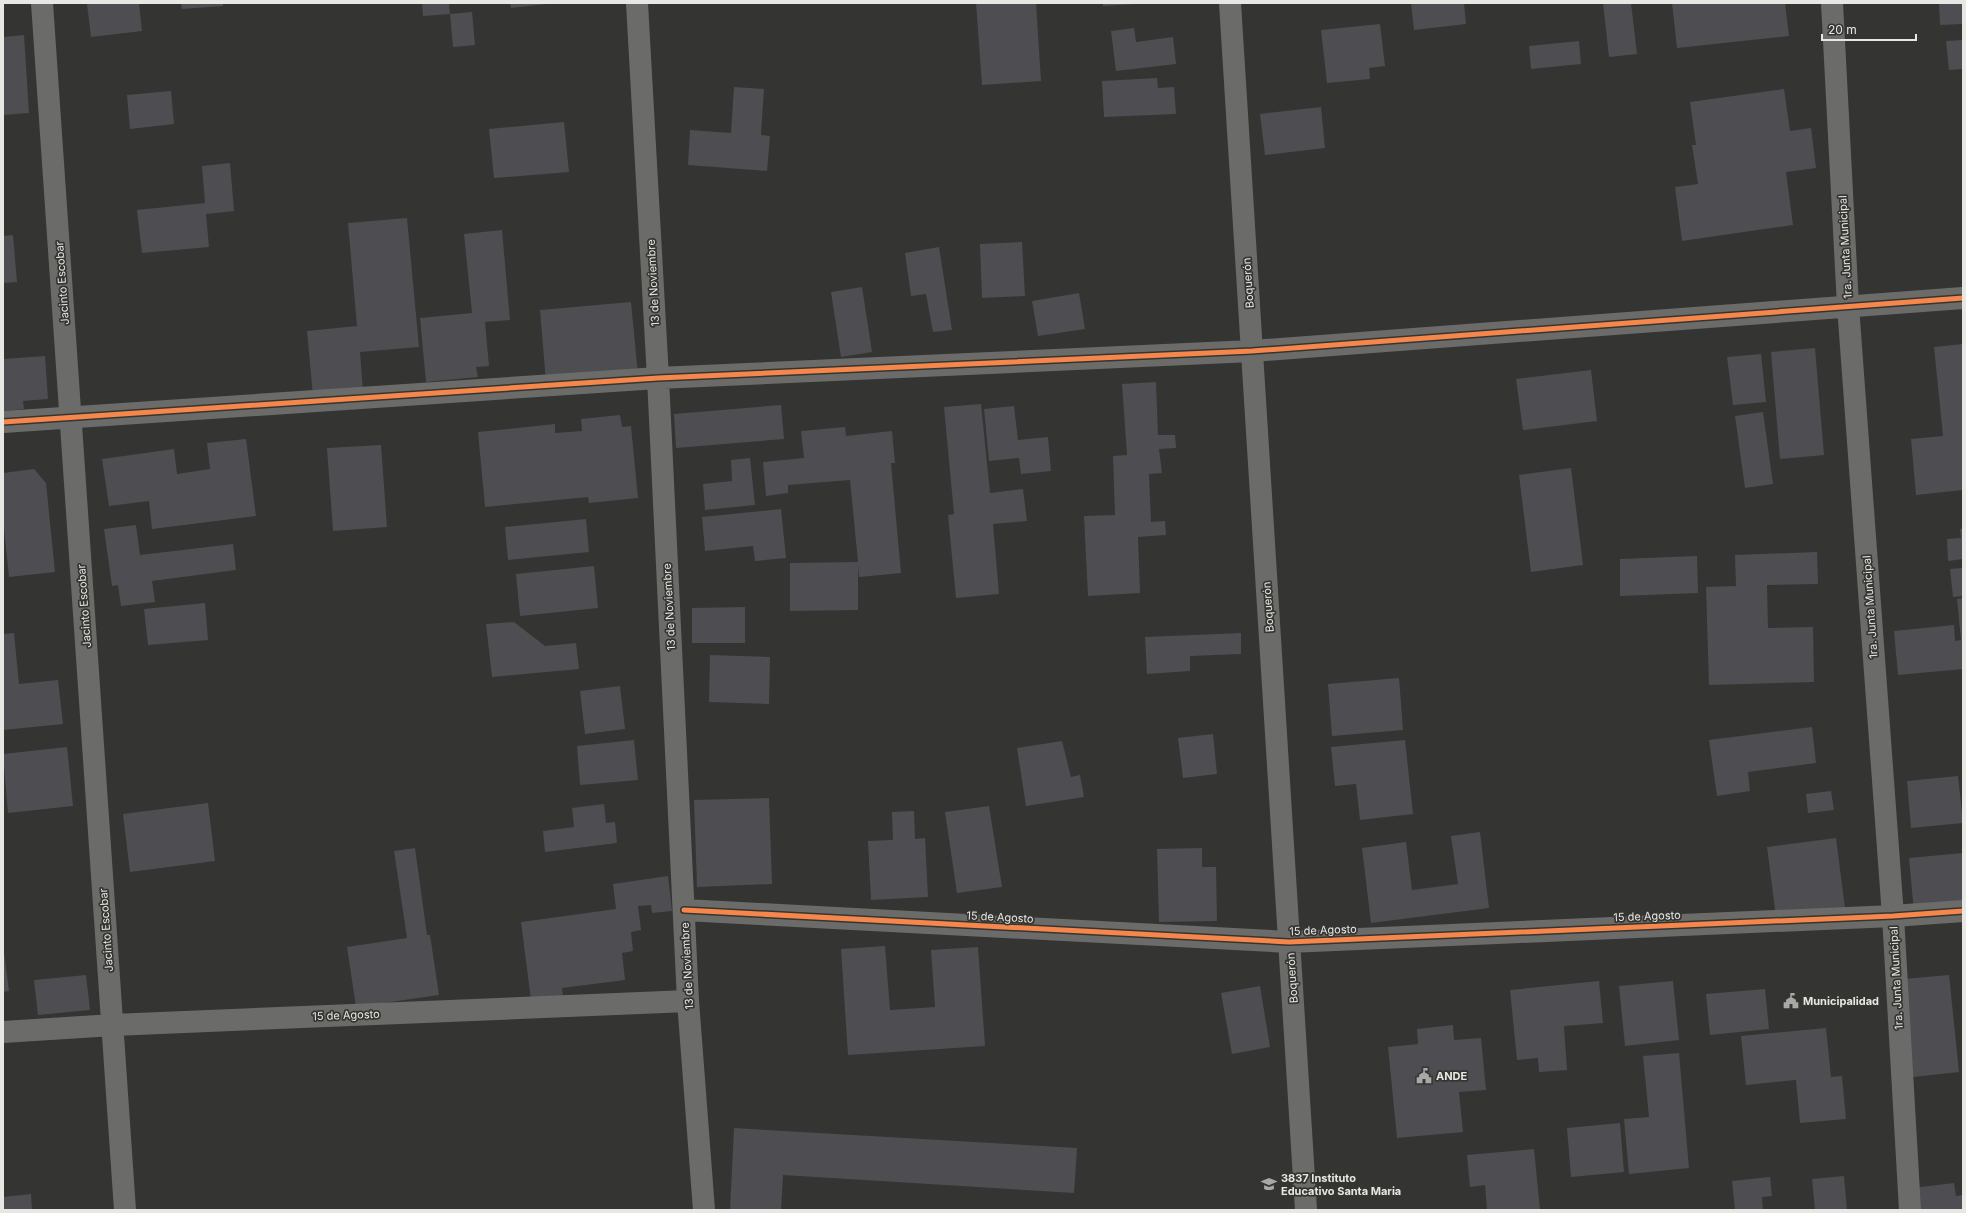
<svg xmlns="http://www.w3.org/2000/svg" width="1966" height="1213" font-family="Inter,sans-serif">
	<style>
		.building { fill: #4e4d51 }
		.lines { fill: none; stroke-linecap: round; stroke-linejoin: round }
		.street { stroke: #6b6b69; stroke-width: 22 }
		.cycleway-casing { stroke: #353531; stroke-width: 8 }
		.cycleway { stroke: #f5874c; stroke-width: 5 }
		.labels { text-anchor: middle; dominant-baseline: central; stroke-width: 3.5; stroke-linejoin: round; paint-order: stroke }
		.street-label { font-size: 11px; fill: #e7e7e4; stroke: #353531 }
		.poi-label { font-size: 11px; font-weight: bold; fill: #e7e7e4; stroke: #353531; text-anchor: start }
	</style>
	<rect width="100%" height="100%" fill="#343432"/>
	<path class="building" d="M 92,3 L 139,3 L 142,31 L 91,37 L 87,4 Z
		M 181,3 L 223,3 L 223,6 L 182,9 Z
		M 422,3 L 449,3 L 450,14 L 423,16 Z
		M 510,3 L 546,3 L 546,4 L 511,8 Z
		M 976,3 L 1036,3 L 1041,81 L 982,85 Z
		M 1103,3 L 1136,3 L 1136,4 L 1103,6 Z
		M 1411,3 L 1464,3 L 1466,24 L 1414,30 Z
		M 1603,3 L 1631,3 L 1637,54 L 1609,57 Z
		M 1672,3 L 1785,3 L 1789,36 L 1677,48 Z
		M 1939,3 L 1963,3 L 1963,24 L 1940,25 Z
		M 472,12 L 475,45 L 453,47 L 450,14 Z
		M 1380,24 L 1385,66 L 1369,68 L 1370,79 L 1327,83 L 1321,30 Z
		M 1134,28 L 1136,42 L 1173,37 L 1176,64 L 1116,71 L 1111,31 Z
		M 24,35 L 29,113 L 3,115 L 3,37 Z
		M 1963,40 L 1963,69 L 1949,70 L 1946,41 Z
		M 1579,41 L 1581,64 L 1531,69 L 1529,46 Z
		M 1157,78 L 1158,88 L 1174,87 L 1176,114 L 1104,117 L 1102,81 Z
		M 734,87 L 764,89 L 761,135 L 770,136 L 767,171 L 688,165 L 690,130 L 731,133 Z
		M 1784,89 L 1790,131 L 1811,128 L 1816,168 L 1786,172 L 1793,225 L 1682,241 L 1675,187 L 1698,184 L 1692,145 L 1696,145 L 1690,102 Z
		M 171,91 L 174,124 L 130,129 L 127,95 Z
		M 1321,107 L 1325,148 L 1265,155 L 1260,114 Z
		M 564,122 L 569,172 L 494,178 L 489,129 Z
		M 230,163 L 234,211 L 206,214 L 209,247 L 142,253 L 137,210 L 205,203 L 202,166 Z
		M 407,218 L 419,347 L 360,352 L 363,392 L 313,396 L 307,331 L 357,326 L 348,223 Z
		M 502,230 L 510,320 L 485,322 L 489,366 L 476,367 L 478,377 L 426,382 L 420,318 L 472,313 L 464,234 Z
		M 13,235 L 17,282 L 3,283 L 3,236 Z
		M 1022,242 L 1025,296 L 982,298 L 980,244 Z
		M 939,247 L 952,330 L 933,332 L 926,294 L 911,296 L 905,253 Z
		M 862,287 L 872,352 L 841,357 L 831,292 Z
		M 1079,293 L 1085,329 L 1038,336 L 1032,301 Z
		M 631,302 L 638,374 L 546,382 L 540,310 Z
		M 1963,344 L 1963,490 L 1916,495 L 1911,439 L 1943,436 L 1934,347 Z
		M 1815,348 L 1824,455 L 1780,459 L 1771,352 Z
		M 1761,354 L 1766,402 L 1733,405 L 1727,357 Z
		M 45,356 L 48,399 L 23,401 L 24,409 L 3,411 L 3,359 Z
		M 1591,370 L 1597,421 L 1523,430 L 1516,379 Z
		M 1156,382 L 1158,435 L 1175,435 L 1176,448 L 1159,449 L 1162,473 L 1149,474 L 1151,522 L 1165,521 L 1166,535 L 1138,537 L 1140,593 L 1088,596 L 1084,516 L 1115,515 L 1113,456 L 1127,455 L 1122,384 Z
		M 981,404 L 990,493 L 1023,489 L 1027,521 L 993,524 L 999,594 L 956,598 L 948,515 L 954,514 L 944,407 Z
		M 781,405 L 784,439 L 676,448 L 674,414 Z
		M 1014,406 L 1018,440 L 1048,437 L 1051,471 L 1021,474 L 1019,458 L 989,461 L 984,409 Z
		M 1763,412 L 1773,484 L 1745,488 L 1735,416 Z
		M 620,415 L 622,427 L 631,426 L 638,498 L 589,503 L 588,497 L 485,507 L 478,432 L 555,424 L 555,433 L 582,431 L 581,419 Z
		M 845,427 L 846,436 L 892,431 L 895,463 L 891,463 L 901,573 L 859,577 L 858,565 L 858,610 L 790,611 L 790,563 L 858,562 L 850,480 L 788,485 L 788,493 L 766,496 L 763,462 L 804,458 L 801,431 Z
		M 246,439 L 256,516 L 152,529 L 149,501 L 109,506 L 102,459 L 174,449 L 177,474 L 210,469 L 207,443 Z
		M 381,445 L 387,527 L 333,531 L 327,448 Z
		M 750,458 L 755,505 L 705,510 L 703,484 L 732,481 L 731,460 Z
		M 1571,468 L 1583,565 L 1531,572 L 1519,475 Z
		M 34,469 L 46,483 L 55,572 L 9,577 L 3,518 L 3,473 Z
		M 781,509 L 786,558 L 755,561 L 753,546 L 705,551 L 702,517 Z
		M 586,519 L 589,552 L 508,560 L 505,527 Z
		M 136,525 L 140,555 L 233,544 L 236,570 L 152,581 L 155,602 L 121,606 L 118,585 L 112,586 L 104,529 Z
		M 1960,529 L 1963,529 L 1963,559 L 1948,561 L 1947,539 L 1961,538 Z
		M 1817,552 L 1818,584 L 1767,585 L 1768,628 L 1813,627 L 1814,682 L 1709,685 L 1706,587 L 1736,586 L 1735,555 Z
		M 1697,556 L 1698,593 L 1620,596 L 1620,559 Z
		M 594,566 L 598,608 L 520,616 L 516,574 Z
		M 1963,568 L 1963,596 L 1953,597 L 1950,569 Z
		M 1963,598 L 1963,669 L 1898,675 L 1894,631 L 1954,625 L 1955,641 L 1961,640 L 1957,599 Z
		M 205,603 L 208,640 L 148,645 L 144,609 Z
		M 745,607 L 745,643 L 692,643 L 692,608 Z
		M 514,622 L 545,646 L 576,643 L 579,669 L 492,677 L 486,624 Z
		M 14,633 L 19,684 L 58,680 L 63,724 L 3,730 L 3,634 Z
		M 1241,633 L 1241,654 L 1190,656 L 1190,671 L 1147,674 L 1145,637 Z
		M 710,655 L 770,657 L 769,704 L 709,702 Z
		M 1399,678 L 1403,730 L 1332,736 L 1328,684 Z
		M 620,686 L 625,729 L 585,734 L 580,691 Z
		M 1812,727 L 1816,763 L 1748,772 L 1750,791 L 1717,796 L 1709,740 Z
		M 1213,734 L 1217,774 L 1183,778 L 1178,738 Z
		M 634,740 L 638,780 L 580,785 L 577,746 Z
		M 1405,740 L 1413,814 L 1360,820 L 1356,784 L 1335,786 L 1331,747 Z
		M 1062,741 L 1071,777 L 1080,775 L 1084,797 L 1026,806 L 1017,748 Z
		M 67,747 L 73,806 L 8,813 L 3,754 Z
		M 1958,776 L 1963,823 L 1911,828 L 1907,781 Z
		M 1831,791 L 1834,810 L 1808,813 L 1806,794 Z
		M 769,798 L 772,884 L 697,887 L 694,800 Z
		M 208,803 L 215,861 L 130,872 L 123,814 Z
		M 604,804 L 606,823 L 615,822 L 617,843 L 545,852 L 543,831 L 574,827 L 572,808 Z
		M 989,806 L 1002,887 L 957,893 L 945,812 Z
		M 914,811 L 915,839 L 925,838 L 928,897 L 871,900 L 868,841 L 893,840 L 892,812 Z
		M 1480,832 L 1489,908 L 1371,923 L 1362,848 L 1406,842 L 1412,890 L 1458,884 L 1451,836 Z
		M 1836,838 L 1845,908 L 1776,917 L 1767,847 Z
		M 415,848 L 427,935 L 430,935 L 439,995 L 356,1007 L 347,947 L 407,938 L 394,851 Z
		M 1202,848 L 1202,867 L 1216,867 L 1217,921 L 1159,922 L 1157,849 Z
		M 1963,853 L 1963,907 L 1914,912 L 1909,858 Z
		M 668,876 L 672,911 L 652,913 L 651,905 L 638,906 L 641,930 L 631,932 L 633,951 L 622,953 L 625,980 L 562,988 L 563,996 L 531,1000 L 521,922 L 616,909 L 613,884 Z
		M 3,944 L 9,991 L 3,992 Z
		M 885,946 L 890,1010 L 935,1007 L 931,950 L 978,947 L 985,1046 L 848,1055 L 841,949 Z
		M 86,975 L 90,1010 L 38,1015 L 34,980 Z
		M 1949,975 L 1959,1072 L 1913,1077 L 1904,979 Z
		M 1599,981 L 1603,1023 L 1564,1026 L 1567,1070 L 1539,1072 L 1538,1058 L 1517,1060 L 1510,990 Z
		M 1673,981 L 1679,1040 L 1625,1046 L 1619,986 Z
		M 1260,986 L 1270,1047 L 1232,1054 L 1221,993 Z
		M 1765,989 L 1769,1029 L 1710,1035 L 1706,994 Z
		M 1453,1025 L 1454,1040 L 1481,1038 L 1486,1090 L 1459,1092 L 1463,1132 L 1397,1138 L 1388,1047 L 1418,1044 L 1417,1029 Z
		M 1826,1028 L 1831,1077 L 1842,1076 L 1846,1119 L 1800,1123 L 1796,1080 L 1746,1085 L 1741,1036 Z
		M 1679,1053 L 1689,1168 L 1629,1174 L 1624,1119 L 1649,1117 L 1643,1056 Z
		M 1620,1123 L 1624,1172 L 1571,1177 L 1567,1128 Z
		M 734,1128 L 1077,1148 L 1074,1193 L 783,1175 L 781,1210 L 730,1210 Z
		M 1534,1149 L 1540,1210 L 1487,1210 L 1485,1185 L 1470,1187 L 1467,1155 Z
		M 1844,1176 L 1847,1210 L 1815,1210 L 1812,1179 Z
		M 1770,1177 L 1772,1196 L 1762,1197 L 1763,1210 L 1735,1210 L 1732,1181 Z
		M 1954,1183 L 1956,1196 L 1963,1195 L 1963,1210 L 1915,1210 L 1913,1188 Z
		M 31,1194 L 32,1210 L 3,1210 L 3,1197 Z"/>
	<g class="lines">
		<path class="street" d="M 42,3 L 125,1210
			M 637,3 L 658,378 L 688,1001 L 704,1210
			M 1230,3 L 1306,1210
			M 1832,3 L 1848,306 L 1893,916 L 1910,1210
			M 3,422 L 658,378 L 1252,351 L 1963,298
			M 684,910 L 1289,942 L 1893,916 L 1963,911
			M 3,1032 L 113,1025 L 688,1001"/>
		<defs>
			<path id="cycleway" d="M 3,422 L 658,378 L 1252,351 L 1963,298
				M 684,910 L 1289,942 L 1893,916 L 1963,911"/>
		</defs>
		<use href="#cycleway" class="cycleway-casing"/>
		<use href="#cycleway" class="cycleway"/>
	</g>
	<defs>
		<symbol id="civic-bare" viewBox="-9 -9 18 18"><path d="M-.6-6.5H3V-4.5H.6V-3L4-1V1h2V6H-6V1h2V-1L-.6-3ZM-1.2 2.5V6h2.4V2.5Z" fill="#a8a8a6" stroke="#353531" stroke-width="2.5" paint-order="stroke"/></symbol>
		<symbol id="school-bare" viewBox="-9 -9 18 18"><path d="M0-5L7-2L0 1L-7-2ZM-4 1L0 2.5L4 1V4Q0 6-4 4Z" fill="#a8a8a6" stroke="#353531" stroke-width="2.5" paint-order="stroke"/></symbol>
	</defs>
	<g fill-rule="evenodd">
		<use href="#civic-bare" x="1780" y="990" width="22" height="22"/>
		<use href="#civic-bare" x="1413" y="1065" width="22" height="22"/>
		<use href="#school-bare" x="1258" y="1173" width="22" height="22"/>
	</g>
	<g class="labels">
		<g class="street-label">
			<text transform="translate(1845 247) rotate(-93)">1ra. Junta Municipal</text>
			<text transform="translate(62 283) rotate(-94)">Jacinto Escobar</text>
			<text transform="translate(653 283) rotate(-93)">13 de Noviembre</text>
			<text transform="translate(1248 283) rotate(-94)">Boquerón</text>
			<text transform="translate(84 606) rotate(-94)">Jacinto Escobar</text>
			<text transform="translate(669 607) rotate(-93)">13 de Noviembre</text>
			<text transform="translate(1268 607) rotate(-94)">Boquerón</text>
			<text transform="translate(1870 607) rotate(-94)">1ra. Junta Municipal</text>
			<text transform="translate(1647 916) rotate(-2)">15 de Agosto</text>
			<text transform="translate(1000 917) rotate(3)">15 de Agosto</text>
			<text transform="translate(106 930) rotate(-94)">Jacinto Escobar</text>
			<text transform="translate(1323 930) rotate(-2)">15 de Agosto</text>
			<text transform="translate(687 966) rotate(-93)">13 de Noviembre</text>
			<text transform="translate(1292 978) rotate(-94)">Boquerón</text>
			<text transform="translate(1896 978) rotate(-93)">1ra. Junta Municipal</text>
			<text transform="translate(346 1015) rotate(-2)">15 de Agosto</text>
		</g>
		<g class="poi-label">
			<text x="1803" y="1001">Municipalidad</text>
			<text x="1436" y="1076">ANDE</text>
			<text x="1281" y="1178">3837 Instituto<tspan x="1281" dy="13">Educativo Santa Maria</tspan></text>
		</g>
	</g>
	<rect width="1966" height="1213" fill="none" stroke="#e7e7e4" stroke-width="8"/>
	<path d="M1822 34v6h94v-6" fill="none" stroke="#e7e7e4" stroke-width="2"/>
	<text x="1828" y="34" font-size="12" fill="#e7e7e4" stroke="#353531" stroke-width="3" paint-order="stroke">20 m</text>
</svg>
